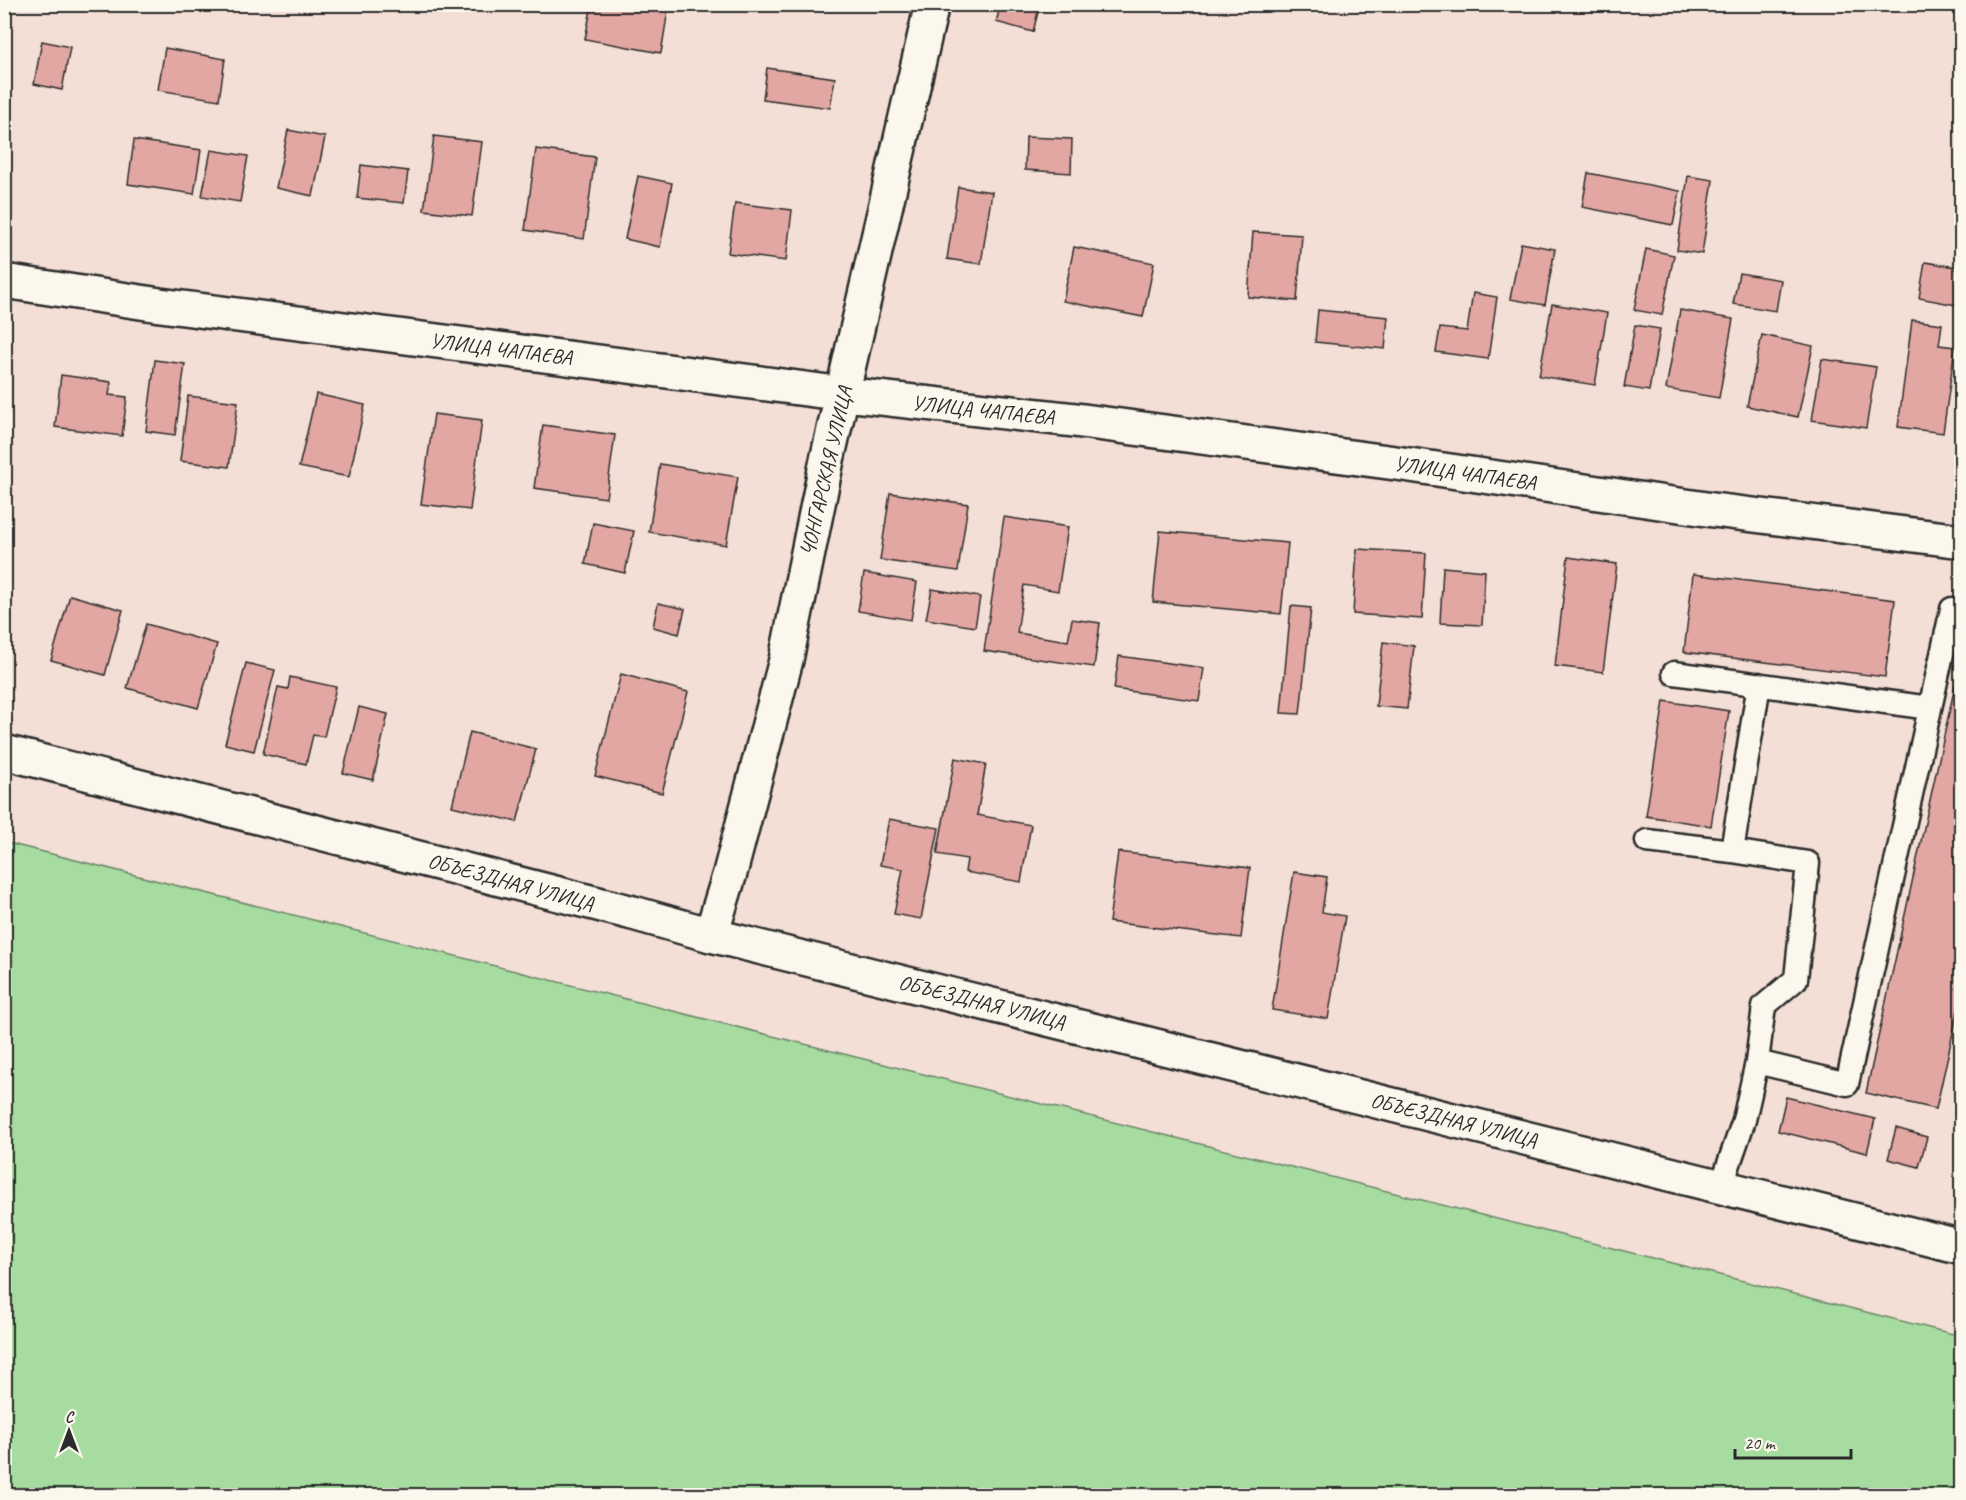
<svg xmlns="http://www.w3.org/2000/svg" width="1966" height="1500" font-family="Caveat,sans-serif">
	<style>
		.green { fill: #a6dca0; stroke: #688466; stroke-width: 1.5 }
		.building { fill: #e2a7a3; stroke: #2b2b2b; stroke-width: 1.5 }
		.lines { fill: none; stroke-linecap: round; stroke-linejoin: round }
		.lane-casing { stroke: #2b2b2b; stroke-width: 27 }
		.street-casing { stroke: #2b2b2b; stroke-width: 38 }
		.secondary-casing { stroke: #2b2b2b; stroke-width: 38 }
		.lane { stroke: #fbf7ec; stroke-width: 22 }
		.street { stroke: #fbf7ec; stroke-width: 33 }
		.secondary { stroke: #fbf7ec; stroke-width: 33 }
		.labels { text-anchor: middle; dominant-baseline: central; stroke-width: 6; stroke-linejoin: round; paint-order: stroke }
		.street-label { font-size: 21px; fill: #2b2b2b; stroke: #fbf7ec }
	</style>
	<rect width="100%" height="100%" fill="#f4dfd6"/>
	<filter id="ink" filterUnits="userSpaceOnUse"><feTurbulence type="fractalNoise" baseFrequency=".0167" numOctaves="2"/><feDisplacementMap in="SourceGraphic" scale="12" xChannelSelector="R" yChannelSelector="G"/><feConvolveMatrix kernelMatrix="1 2 1 2 8 2 1 2 1" color-interpolation-filters="sRGB"/></filter>
	<g filter="url(#ink)">
		<path class="green" d="M 4,842 L 1961,1336 L 1961,1495 L 5,1495 Z"/>
		<path class="building" d="M 592,4 L 669,4 L 661,53 L 585,39 Z
			M 1001,4 L 1040,4 L 1033,32 L 996,22 Z
			M 42,41 L 70,47 L 62,90 L 34,84 Z
			M 165,48 L 225,59 L 219,100 L 158,90 Z
			M 767,68 L 835,78 L 830,108 L 763,99 Z
			M 288,130 L 325,137 L 313,196 L 276,188 Z
			M 434,136 L 482,142 L 472,216 L 424,210 Z
			M 1026,137 L 1072,139 L 1071,173 L 1025,170 Z
			M 134,140 L 201,150 L 194,194 L 128,184 Z
			M 536,149 L 595,157 L 584,239 L 525,230 Z
			M 211,150 L 248,156 L 240,202 L 202,196 Z
			M 361,165 L 408,171 L 404,203 L 357,198 Z
			M 1588,173 L 1680,191 L 1673,225 L 1582,207 Z
			M 638,176 L 672,183 L 660,247 L 625,239 Z
			M 1688,176 L 1713,180 L 1702,254 L 1677,250 Z
			M 958,187 L 992,192 L 981,264 L 947,259 Z
			M 735,203 L 792,210 L 786,261 L 728,253 Z
			M 1253,232 L 1302,235 L 1297,301 L 1248,297 Z
			M 1521,243 L 1555,249 L 1545,305 L 1510,299 Z
			M 1074,247 L 1154,263 L 1143,317 L 1063,301 Z
			M 1646,249 L 1674,255 L 1662,315 L 1634,310 Z
			M 1925,262 L 1962,268 L 1962,306 L 1919,298 Z
			M 1739,273 L 1781,280 L 1776,311 L 1733,304 Z
			M 1473,293 L 1497,297 L 1488,359 L 1436,352 L 1440,328 L 1467,331 Z
			M 1552,304 L 1607,313 L 1595,385 L 1539,376 Z
			M 1318,310 L 1388,317 L 1385,349 L 1315,342 Z
			M 1680,310 L 1733,319 L 1719,398 L 1666,389 Z
			M 1912,320 L 1942,324 L 1939,345 L 1955,347 L 1943,433 L 1898,427 Z
			M 1635,325 L 1660,329 L 1649,391 L 1624,387 Z
			M 1762,335 L 1813,346 L 1798,417 L 1747,406 Z
			M 1822,359 L 1876,367 L 1866,428 L 1812,420 Z
			M 155,360 L 185,364 L 175,435 L 146,431 Z
			M 61,375 L 111,382 L 109,395 L 127,397 L 122,436 L 55,427 Z
			M 316,394 L 365,405 L 349,477 L 299,467 Z
			M 188,396 L 238,402 L 229,467 L 180,461 Z
			M 434,414 L 482,420 L 470,510 L 421,504 Z
			M 543,425 L 615,435 L 606,498 L 534,488 Z
			M 660,464 L 738,477 L 726,545 L 649,532 Z
			M 890,493 L 968,504 L 958,571 L 880,560 Z
			M 1004,517 L 1068,527 L 1058,591 L 1024,585 L 1017,633 L 1068,641 L 1072,619 L 1100,623 L 1094,667 L 984,651 Z
			M 593,523 L 634,531 L 625,573 L 585,564 Z
			M 1160,531 L 1288,543 L 1281,614 L 1153,602 Z
			M 1357,549 L 1426,553 L 1422,619 L 1353,614 Z
			M 1568,557 L 1617,564 L 1603,672 L 1555,666 Z
			M 1443,567 L 1485,571 L 1482,625 L 1440,623 Z
			M 864,573 L 917,582 L 911,620 L 858,611 Z
			M 1693,574 L 1895,600 L 1885,677 L 1684,652 Z
			M 932,589 L 980,597 L 975,627 L 926,619 Z
			M 70,595 L 123,610 L 105,675 L 51,660 Z
			M 658,603 L 685,609 L 679,634 L 653,627 Z
			M 1291,606 L 1311,608 L 1300,714 L 1281,713 Z
			M 146,624 L 217,644 L 198,708 L 127,688 Z
			M 1383,642 L 1414,646 L 1407,709 L 1376,706 Z
			M 1119,656 L 1204,668 L 1199,701 L 1114,689 Z
			M 246,663 L 275,670 L 254,751 L 225,744 Z
			M 621,674 L 688,692 L 662,793 L 595,776 Z
			M 290,677 L 336,687 L 324,737 L 313,735 L 306,764 L 263,754 L 278,687 L 288,689 Z
			M 1956,681 L 1962,682 L 1962,992 L 1936,1109 L 1866,1093 Z
			M 1664,701 L 1729,711 L 1711,826 L 1646,816 Z
			M 359,707 L 388,714 L 373,780 L 343,773 Z
			M 470,732 L 536,749 L 517,822 L 452,806 Z
			M 955,758 L 986,764 L 977,815 L 1031,825 L 1021,882 L 965,872 L 967,859 L 937,854 Z
			M 889,819 L 939,828 L 921,919 L 894,914 L 903,869 L 880,865 Z
			M 1118,852 L 1250,868 L 1241,938 L 1109,922 Z
			M 1294,872 L 1327,877 L 1322,912 L 1345,916 L 1328,1019 L 1272,1010 Z
			M 1786,1097 L 1875,1119 L 1867,1153 L 1778,1131 Z
			M 1896,1128 L 1927,1137 L 1919,1167 L 1888,1159 Z"/>
		<g class="lines">
			<defs>
				<path id="lane" d="M 1674,673 L 1930,708
					M 1647,841 L 1732,851 L 1808,863 L 1796,979 L 1764,1006 L 1757,1062
					M 1732,851 L 1759,684
					M 1721,1187 L 1744,1120 L 1757,1062 L 1847,1084 L 1952,609"/>
				<path id="street" d="M 4,281 L 160,305 L 844,394 L 1075,420 L 1403,464 L 1713,510 L 1962,541
					M 711,935 L 730,873 L 786,660 L 827,460 L 932,4"/>
				<path id="secondary" d="M 4,752 L 633,913 L 711,935 L 1962,1247"/>
			</defs>
			<use href="#lane" class="lane-casing"/>
			<use href="#street" class="street-casing"/>
			<use href="#secondary" class="secondary-casing"/>
			<use href="#lane" class="lane"/>
			<use href="#street" class="street"/>
			<use href="#secondary" class="secondary"/>
		</g>
	</g>
	<g class="labels">
		<g class="street-label">
			<text transform="translate(501 349) rotate(7)">УЛИЦА ЧАПАЕВА</text>
			<text transform="translate(983 410) rotate(6)">УЛИЦА ЧАПАЕВА</text>
			<text transform="translate(826 471) rotate(-77)">ЧОНГАРСКАЯ УЛИЦА</text>
			<text transform="translate(1465 473) rotate(8)">УЛИЦА ЧАПАЕВА</text>
			<text transform="translate(511 882) rotate(15)">ОБЪЕЗДНАЯ УЛИЦА</text>
			<text transform="translate(982 1002) rotate(14)">ОБЪЕЗДНАЯ УЛИЦА</text>
			<text transform="translate(1454 1120) rotate(14)">ОБЪЕЗДНАЯ УЛИЦА</text>
		</g>
	</g>
	<rect width="1966" height="1500" fill="none" stroke="#fbf7ec" stroke-width="24"/>
	<rect x="12" y="12" width="1942" height="1476" fill="none" stroke="#2b2b2b" stroke-width="2" filter="url(#ink)"/>
	<g transform="translate(69 1431)" stroke="#fbf7ec" stroke-width="4.5" paint-order="stroke">
	<path d="M0-4.5L10 22L0 15L-10 22Z" fill="#2b2b2b"/>
	<text y="-9" font-size="16" font-weight="bold" text-anchor="middle" fill="#2b2b2b">С</text>
	</g>
	<path d="M1735 1449v9h116v-9" fill="none" stroke="#2b2b2b" stroke-width="3"/>
	<text x="1744" y="1449" font-size="18" fill="#2b2b2b" stroke="#fbf7ec" stroke-width="4.5" paint-order="stroke">20 m</text>
</svg>
